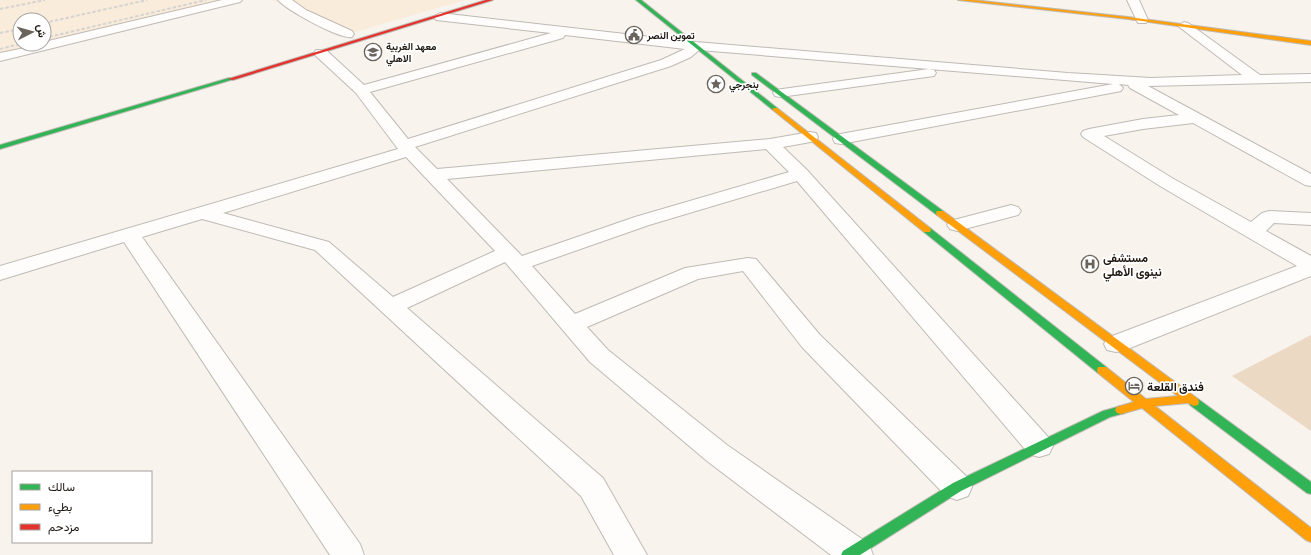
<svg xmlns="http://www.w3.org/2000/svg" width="1311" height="555" font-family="Commissioner,Vazirmatn,sans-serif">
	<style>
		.built { fill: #faecdb; fill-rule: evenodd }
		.green { fill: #ebd9c3 }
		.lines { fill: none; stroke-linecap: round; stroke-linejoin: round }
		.street-casing { stroke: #bfbab4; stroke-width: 2 }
		.fast-casing { stroke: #bfbab4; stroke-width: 2 }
		.slow-casing { stroke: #bfbab4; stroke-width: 2 }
		.jam-casing { stroke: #bfbab4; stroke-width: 2 }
		.street { fill: #fefdfc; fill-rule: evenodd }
		.fast { fill: #30b455; fill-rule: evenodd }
		.slow { fill: #ff9f0a; fill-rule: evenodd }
		.jam { fill: #e5322d; fill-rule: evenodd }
		.rail { stroke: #d6d4d2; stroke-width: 2; stroke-dasharray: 3.5 2; stroke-linecap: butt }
		.labels { text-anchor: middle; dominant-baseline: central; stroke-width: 3.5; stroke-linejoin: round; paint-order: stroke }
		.far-poi-label { font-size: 10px; font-weight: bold; fill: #1d1710; stroke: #fff; text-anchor: start }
		.poi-label { font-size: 12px; font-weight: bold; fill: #1d1710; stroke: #fff; text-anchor: start }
	</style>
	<rect width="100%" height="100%" fill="#f8f3ed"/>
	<path class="built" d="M 0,0 L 236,0 L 0,56 ZM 20,20 L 44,20 L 44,44 L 20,44 Z
		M 272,0 L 465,0 L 348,34 Z"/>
	<path class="green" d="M 1311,335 L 1311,431 L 1232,376 Z"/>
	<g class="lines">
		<defs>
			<path id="street" d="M 222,0 L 242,0 L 240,2 L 0,61 L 0,53 L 44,44 L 44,42 Z
				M 278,0 L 292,0 L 306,10 L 352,31 L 354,34 L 352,37 C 341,40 286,10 278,0 Z
				M 1127,0 L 1139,0 L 1148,20 L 1146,23 L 1138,23 Z
				M 440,13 L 696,42 L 1068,73 L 1151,78 L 1242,75 L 1178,26 L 1184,22 L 1188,23 L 1260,75 L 1311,74 L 1311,82 L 1148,86 L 1311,174 L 1311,186 L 1305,185 L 1193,123 L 1143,129 L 1104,136 L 1172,178 L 1251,222 L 1262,213 L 1269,211 L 1311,213 L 1311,225 L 1274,223 L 1266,231 L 1311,256 L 1311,276 L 1125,350 L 1116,352 L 1107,350 L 1104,344 L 1107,338 L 1297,266 L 1160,186 L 1083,137 L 1081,134 L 1083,131 L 1089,129 L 1143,119 L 1179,115 L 1130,88 L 1128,85 L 1119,84 L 1123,88 L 1121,91 L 1116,92 L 841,144 L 835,143 L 833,139 L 835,135 L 1113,84 L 929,69 L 934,70 L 936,73 L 934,76 L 780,97 L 775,96 L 773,93 L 775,90 L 929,69 L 699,50 L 691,57 L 671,66 L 415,147 L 437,169 L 770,139 L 810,132 L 816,133 L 818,137 L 816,141 L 783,147 L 807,170 L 1049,438 L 1053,446 L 1049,454 L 1039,457 L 1029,454 L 797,181 L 649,225 L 532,266 L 575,314 L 685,268 L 748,258 L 756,259 L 820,335 L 968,478 L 972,487 L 968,496 L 957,500 L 946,496 L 802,347 L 743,271 L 698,279 L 587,327 L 608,350 L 727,445 L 869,544 L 873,555 L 831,555 L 707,461 L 590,362 L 505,262 L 407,308 L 603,478 L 647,555 L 614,555 L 581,496 L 315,250 L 202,219 L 142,237 L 360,544 L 364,555 L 330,555 L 124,242 L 0,280 L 0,266 L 398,149 L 356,93 L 316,56 L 314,53 L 316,50 L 326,50 L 364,85 L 551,33 L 436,20 L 434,17 ZM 565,35 L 685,49 L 661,60 L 408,139 L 370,92 L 563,38 ZM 766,149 L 789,172 L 635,217 L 522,256 L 447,179 ZM 406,157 L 495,251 L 393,297 L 329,242 L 223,213 Z
				M 1011,205 L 1018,207 L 1021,211 L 1018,215 L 957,231 L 950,229 L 947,225 L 950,221 Z"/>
			<path id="fast" d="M 636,0 L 641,0 L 777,108 L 777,110 L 773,110 Z
				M 752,73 L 756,73 L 943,211 L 944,213 L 943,215 L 937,215 L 752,75 Z
				M 229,78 L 234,79 L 0,149 L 0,145 Z
				M 924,228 L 930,228 L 1106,367 L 1107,370 L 1106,373 L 1098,373 L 924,232 L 923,230 Z
				M 1194,398 L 1198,399 L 1311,482 L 1311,494 L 1307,493 L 1190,405 L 1189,402 L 1190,399 Z
				M 1121,406 L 1125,407 L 1127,410 L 1125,413 L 1110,417 L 961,491 L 860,555 L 841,555 L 843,551 L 953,483 L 1103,411 Z"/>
			<path id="slow" d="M 958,0 L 973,0 L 1128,17 L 1311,41 L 1311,45 L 1128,19 Z
				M 773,108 L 777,108 L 930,228 L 931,230 L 930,232 L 924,232 L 773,110 Z
				M 937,211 L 943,211 L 1198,399 L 1199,402 L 1198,405 L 1194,406 L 1188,403 L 1155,406 L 1311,528 L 1311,542 L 1306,540 L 1142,408 L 1121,414 L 1117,413 L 1115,410 L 1117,407 L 1134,402 L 1098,373 L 1097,370 L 1098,367 L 1106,367 L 1146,399 L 1178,396 L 937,215 L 936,213 Z"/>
			<path id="jam" d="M 486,0 L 493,0 L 233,80 L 228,79 Z"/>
		</defs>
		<use href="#street" class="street-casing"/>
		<use href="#fast" class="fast-casing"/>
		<use href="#slow" class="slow-casing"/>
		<use href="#jam" class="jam-casing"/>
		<use href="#street" class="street"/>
		<use href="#fast" class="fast"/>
		<use href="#slow" class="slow"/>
		<use href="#jam" class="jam"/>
		<path class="rail" d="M 0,9 L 45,0
			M 44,23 L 147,0
			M 0,33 L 20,29
			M 44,38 L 206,0
			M 0,49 L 20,44"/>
	</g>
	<defs>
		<symbol id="civic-ring" viewBox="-11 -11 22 22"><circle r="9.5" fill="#fff" stroke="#6a645d" stroke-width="1.5"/><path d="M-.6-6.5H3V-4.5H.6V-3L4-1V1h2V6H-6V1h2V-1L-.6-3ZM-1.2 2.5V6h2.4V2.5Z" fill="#6a645d"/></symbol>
		<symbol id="school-ring" viewBox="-11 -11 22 22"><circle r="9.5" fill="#fff" stroke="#6a645d" stroke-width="1.5"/><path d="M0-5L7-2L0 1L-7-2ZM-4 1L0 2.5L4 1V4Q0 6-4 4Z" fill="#6a645d"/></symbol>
		<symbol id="sight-ring" viewBox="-11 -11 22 22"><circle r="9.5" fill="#fff" stroke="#6a645d" stroke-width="1.5"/><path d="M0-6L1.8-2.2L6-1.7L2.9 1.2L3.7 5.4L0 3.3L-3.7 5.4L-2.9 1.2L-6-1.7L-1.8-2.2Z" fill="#6a645d"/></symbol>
		<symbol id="hospital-ring" viewBox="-11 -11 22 22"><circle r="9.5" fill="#fff" stroke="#6a645d" stroke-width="1.5"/><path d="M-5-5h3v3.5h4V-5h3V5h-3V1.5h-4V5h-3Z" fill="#6a645d"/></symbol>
		<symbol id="hotel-ring" viewBox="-11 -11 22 22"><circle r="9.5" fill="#fff" stroke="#6a645d" stroke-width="1.5"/><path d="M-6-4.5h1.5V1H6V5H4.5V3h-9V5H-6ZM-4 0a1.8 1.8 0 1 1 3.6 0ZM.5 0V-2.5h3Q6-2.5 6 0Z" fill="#6a645d"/></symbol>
	</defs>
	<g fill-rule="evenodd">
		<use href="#civic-ring" x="624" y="25" width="20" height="20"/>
		<use href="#school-ring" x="363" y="42" width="20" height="20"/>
		<use href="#sight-ring" x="706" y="74" width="20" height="20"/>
		<use href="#hospital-ring" x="1080" y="254" width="20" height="20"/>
		<use href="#hotel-ring" x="1124" y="376" width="20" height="20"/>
	</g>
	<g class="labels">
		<g class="far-poi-label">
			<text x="647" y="35">تموين النصر</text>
			<text x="386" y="46">معهد الغربية<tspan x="386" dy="12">الاهلي</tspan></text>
			<text x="729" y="84">بنجرجي</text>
		</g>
		<g class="poi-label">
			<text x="1103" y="257">مستشفى<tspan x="1103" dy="14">نينوى الأهلي</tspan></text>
			<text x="1147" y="386">فندق القلعة</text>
		</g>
	</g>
	<rect x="12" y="471" width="140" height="72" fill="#ffffff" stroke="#a5a29f"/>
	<rect x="20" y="484" width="20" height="6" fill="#30b455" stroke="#a5a29f"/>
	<text x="48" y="491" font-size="12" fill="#1d1710">سالك</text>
	<rect x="20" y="504" width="20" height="6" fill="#ff9f0a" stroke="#a5a29f"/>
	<text x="48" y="511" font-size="12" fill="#1d1710">بطيء</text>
	<rect x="20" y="524" width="20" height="6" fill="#e5322d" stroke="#a5a29f"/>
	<text x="48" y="531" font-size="12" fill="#1d1710">مزدحم</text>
	<g transform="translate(32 32) rotate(84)"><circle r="19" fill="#ffffff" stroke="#a5a29f"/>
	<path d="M0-3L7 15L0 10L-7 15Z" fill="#6a645d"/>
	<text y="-6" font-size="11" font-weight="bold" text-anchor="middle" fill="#1d1710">ش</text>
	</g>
</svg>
